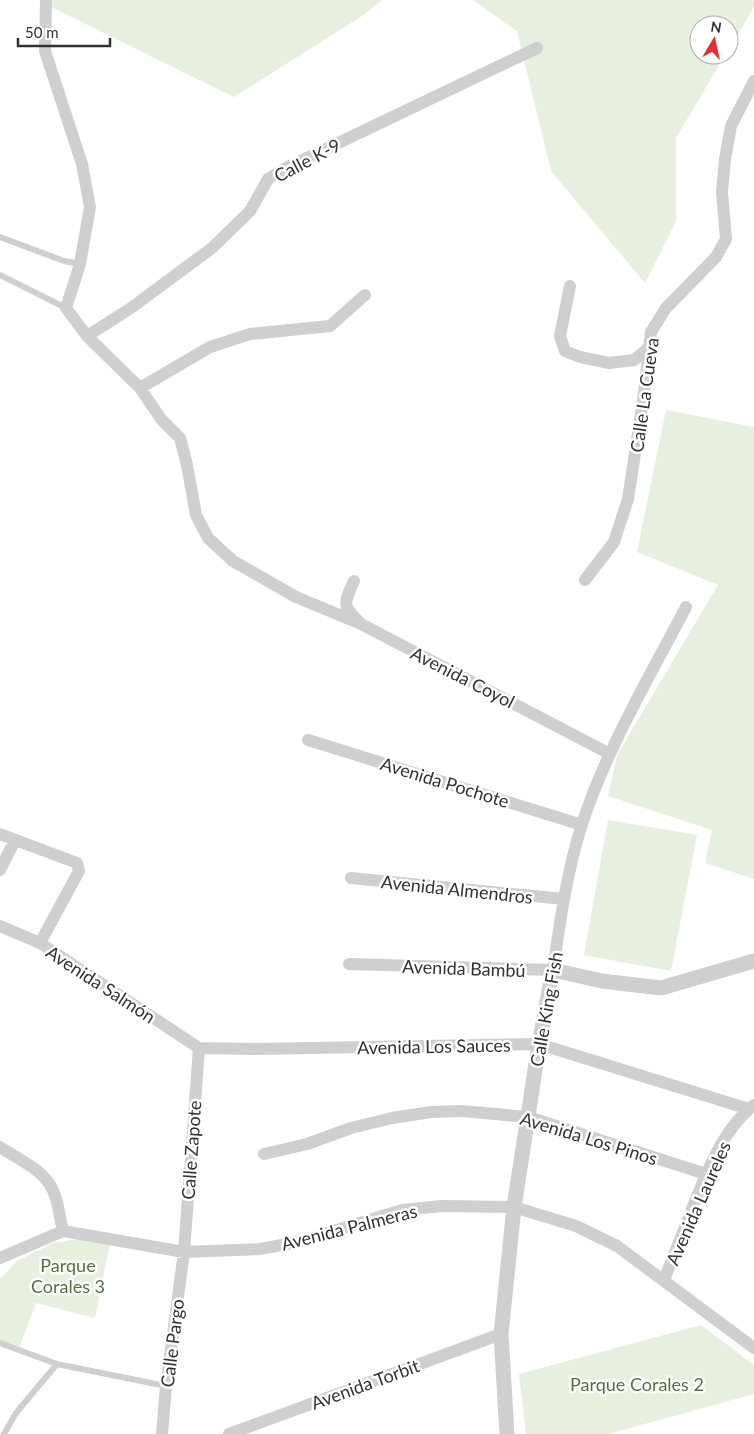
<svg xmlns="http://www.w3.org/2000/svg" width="754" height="1434" font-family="Lato,sans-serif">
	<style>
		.green { fill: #e7efdf }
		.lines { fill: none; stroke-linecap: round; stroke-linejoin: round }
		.service { stroke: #cfcfcf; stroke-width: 6 }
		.minor { stroke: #cfcfcf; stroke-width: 12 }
		.tertiary { stroke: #cfcfcf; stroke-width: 15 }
		.labels { text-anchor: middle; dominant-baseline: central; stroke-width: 5; stroke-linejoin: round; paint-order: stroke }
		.street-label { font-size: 18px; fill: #323232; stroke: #fff }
		.park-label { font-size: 18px; fill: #51733a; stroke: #fff }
	</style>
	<rect width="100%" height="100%" fill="#fff"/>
	<path class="green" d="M 51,0 L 382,0 L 362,16 L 234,97 L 51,7 Z
		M 473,0 L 754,0 L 754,7 L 729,49 L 729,25 L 699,25 L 699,55 L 725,55 L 676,138 L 676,221 L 645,283 L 551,171 L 517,31 Z
		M 666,410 L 754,427 L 754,879 L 705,863 L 712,830 L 608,796 L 617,755 L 718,585 L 637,552 Z
		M 608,820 L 697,835 L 671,971 L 584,955 Z
		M 78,1239 L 110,1243 L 95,1318 L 36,1303 L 19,1348 L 0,1340 L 0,1279 L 17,1261 L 53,1243 Z
		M 701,1325 L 754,1365 L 754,1394 L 608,1434 L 526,1434 L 519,1374 Z"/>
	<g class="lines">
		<path class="service" d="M 0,237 L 64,261 L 80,264
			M 0,275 L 66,308
			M 0,1343 L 57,1364 L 166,1386
			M 4,1434 L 16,1413 L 57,1364"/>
		<path class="minor" d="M 46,0 L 45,51 L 82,164 L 90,207 L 80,264 L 66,308 L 87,336 L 140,388 L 161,419 L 180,438 L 187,465 L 196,515 L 208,538 L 233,561 L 296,597 L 361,624
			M 570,286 L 560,336 L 565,351 L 580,357 L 609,363 L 634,360 L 650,347
			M 87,336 L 131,308 L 212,248 L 250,211 L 268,179 L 288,167 L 537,48
			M 140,388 L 210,347 L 250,334 L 330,326 L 365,295
			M 585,580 L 614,542 L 628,499 L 643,401 L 651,332 L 666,308 L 716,257 L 726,239 L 722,192 L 725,159 L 731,126 L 754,81
			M 354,581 C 343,605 342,605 361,624 L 610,754
			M 308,740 L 582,825
			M 0,834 L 77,863 L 79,871 L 40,943
			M 0,870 L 15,840
			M 351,878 L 564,899
			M 0,926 L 40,943 L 199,1048
			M 349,964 L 553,970 C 560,921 567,871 582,824 C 607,748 649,678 686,607
			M 199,1048 L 254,1049 L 539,1044 L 749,1109
			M 0,1147 C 15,1157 37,1167 48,1182 C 58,1195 59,1215 63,1231
			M 264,1154 L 307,1144 L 351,1128 L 392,1118 L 431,1112 L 462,1111 L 528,1117 L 706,1174
			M 0,1258 L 63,1231 L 184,1252 L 260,1249 L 298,1242 L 402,1210 L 442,1206 L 514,1207 L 576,1226 L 617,1246 L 754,1348
			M 664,1280 C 673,1257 683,1233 692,1209 C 706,1174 723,1128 754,1105
			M 162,1434 L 166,1386 L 184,1252 L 199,1048
			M 229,1434 L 501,1334"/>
		<path class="tertiary" d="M 507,1434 L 501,1334 L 514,1207 L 539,1044 L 553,970 L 602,981 L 661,988 L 754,961"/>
	</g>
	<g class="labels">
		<g class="street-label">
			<text transform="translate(307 160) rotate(-28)">Calle K-9</text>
			<text transform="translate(644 395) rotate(-82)">Calle La Cueva</text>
			<text transform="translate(463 677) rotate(27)">Avenida Coyol</text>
			<text transform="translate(445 782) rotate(17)">Avenida Pochote</text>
			<text transform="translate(457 889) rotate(6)">Avenida Almendros</text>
			<text transform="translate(464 968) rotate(2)">Avenida Bambú</text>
			<text transform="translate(101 984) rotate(33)">Avenida Salmón</text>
			<text transform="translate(546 1009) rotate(-80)">Calle King Fish</text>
			<text transform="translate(434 1046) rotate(-1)">Avenida Los Sauces</text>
			<text transform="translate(589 1138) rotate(17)">Avenida Los Pinos</text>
			<text transform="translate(191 1150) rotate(-86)">Calle Zapote</text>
			<text transform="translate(698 1203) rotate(-66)">Avenida Laureles</text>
			<text transform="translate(349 1227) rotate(-14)">Avenida Palmeras</text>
			<text transform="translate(172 1343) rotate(-83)">Calle Pargo</text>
			<text transform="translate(365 1384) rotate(-20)">Avenida Torbit</text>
		</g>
		<g class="park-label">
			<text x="68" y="1265">Parque<tspan x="68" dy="21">Corales 3</tspan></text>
			<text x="637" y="1384">Parque Corales 2</text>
		</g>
	</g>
	<g transform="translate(714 40) rotate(9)"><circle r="24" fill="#ffffff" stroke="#adadad"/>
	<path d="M0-4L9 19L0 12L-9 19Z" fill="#f6272b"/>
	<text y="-8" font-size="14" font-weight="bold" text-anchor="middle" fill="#323232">N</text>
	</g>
	<path d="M18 38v8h92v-8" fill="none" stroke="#323232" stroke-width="2.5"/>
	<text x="25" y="38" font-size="15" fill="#323232" stroke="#ffffff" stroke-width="4" paint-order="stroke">50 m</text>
</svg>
